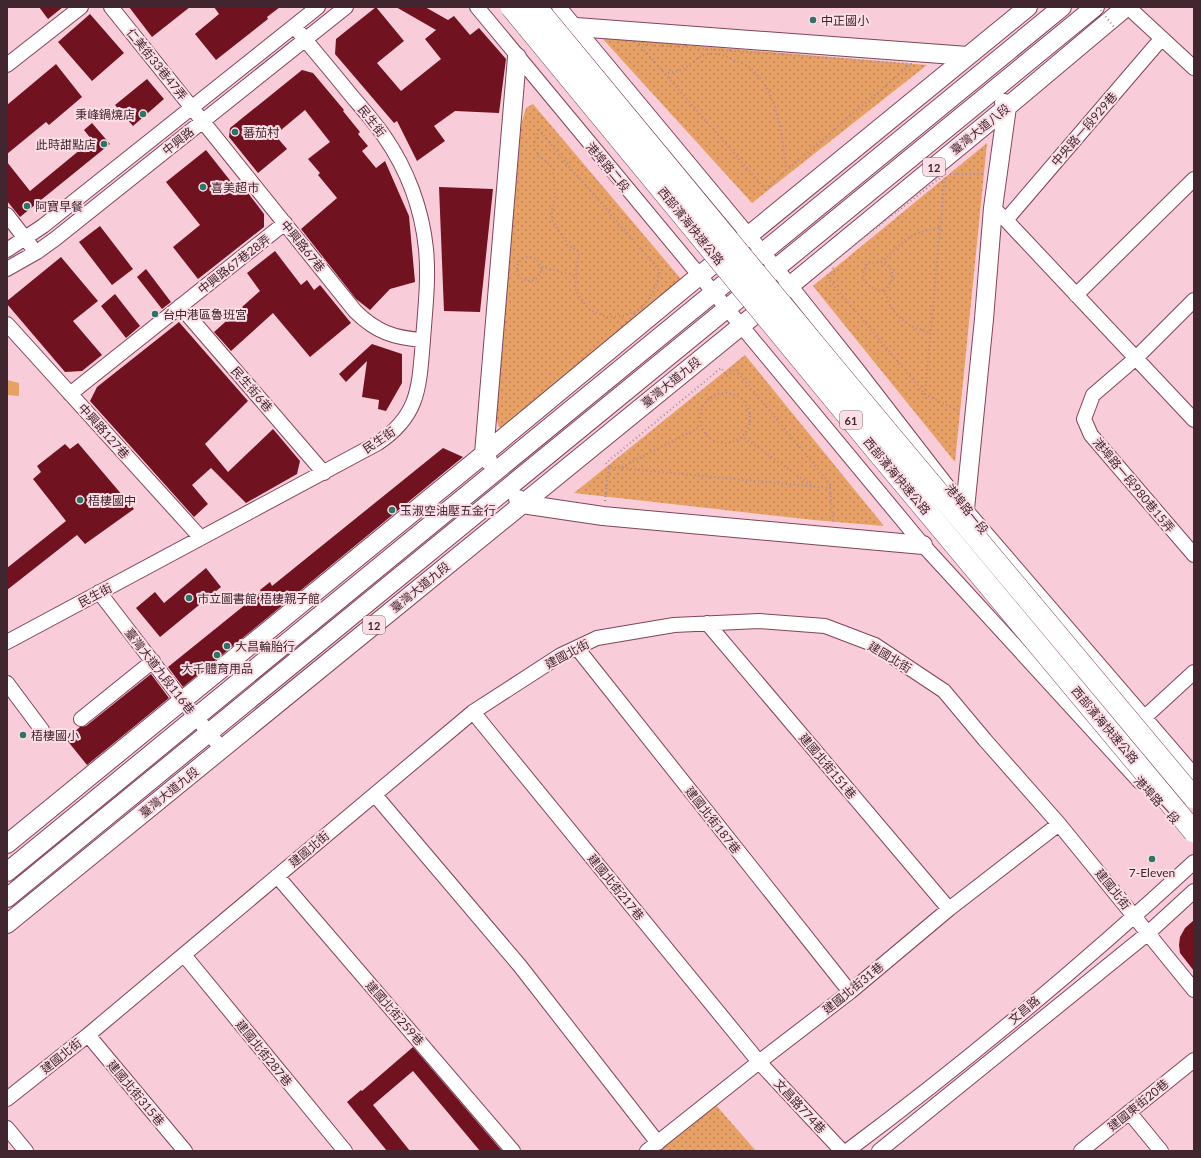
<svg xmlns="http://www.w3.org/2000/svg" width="1201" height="1158" font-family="Lato,'Noto Sans TC',sans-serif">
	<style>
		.grass { fill: url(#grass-dots) }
		.garden { fill: #e7a066 }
		.building { fill: #701220 }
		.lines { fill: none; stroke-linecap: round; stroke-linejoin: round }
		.minor-casing { stroke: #814459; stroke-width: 16 }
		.major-casing { stroke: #814459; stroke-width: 20 }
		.path { stroke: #ad8793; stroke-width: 2; stroke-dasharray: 1 3; stroke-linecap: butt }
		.minor { stroke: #fff; stroke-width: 14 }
		.major { stroke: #fff; stroke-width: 18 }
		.highway-bridge-casing { stroke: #814459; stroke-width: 22; stroke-linecap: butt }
		.path-bridge { stroke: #ad8793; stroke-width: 2; stroke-dasharray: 1 3; stroke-linecap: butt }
		.highway-bridge { stroke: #fff; stroke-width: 21 }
		.poi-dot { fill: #2f7366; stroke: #fcdee6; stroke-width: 1.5 }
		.labels { text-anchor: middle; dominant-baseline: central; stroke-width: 4; stroke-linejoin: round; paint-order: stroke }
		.shield { fill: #fcdee6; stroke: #795d66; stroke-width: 1 }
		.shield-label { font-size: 11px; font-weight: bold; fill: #41262f }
		.poi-label { font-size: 12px; fill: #41262f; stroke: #fcdee6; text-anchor: start }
		.street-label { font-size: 12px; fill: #41262f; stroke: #fcdee6 }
	</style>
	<defs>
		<pattern id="grass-dots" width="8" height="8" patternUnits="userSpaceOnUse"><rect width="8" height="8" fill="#e7a066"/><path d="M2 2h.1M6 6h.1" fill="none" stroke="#bd8254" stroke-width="1.8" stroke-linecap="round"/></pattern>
	</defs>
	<rect width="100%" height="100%" fill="#f9ccd9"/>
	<path class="grass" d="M 602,38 L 927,65 L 752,203 Z
		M 533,104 L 681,279 L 504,429 L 499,427 L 496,419 L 521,125 L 526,108 Z
		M 987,143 L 955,462 L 813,286 Z
		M 745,355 L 884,526 L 814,520 L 574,493 Z
		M 714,1103 L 756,1151 L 653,1151 Z"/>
	<path class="garden" d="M 7,380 L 19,383 L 19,396 L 7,395 Z"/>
	<path class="building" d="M 39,7 L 63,7 L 48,19 Z
		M 129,7 L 190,7 L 152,37 Z
		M 214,7 L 280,7 L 267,17 L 268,19 L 216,60 L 195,34 L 219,14 Z
		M 376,7 L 404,41 L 377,63 L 401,91 L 441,59 L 425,39 L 436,30 L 396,7 L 425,7 L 448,20 L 454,16 L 470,35 L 479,28 L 506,59 L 499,113 L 455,111 L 434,126 L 445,141 L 417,161 L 397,121 L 394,123 L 335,54 L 336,39 Z
		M 90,14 L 124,53 L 92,81 L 58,42 Z
		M 56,64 L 82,97 L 49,125 L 46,122 L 7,154 L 7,105 Z
		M 302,70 L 313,73 L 344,110 L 343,111 L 360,132 L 358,134 L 368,146 L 362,151 L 376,168 L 385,161 L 409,216 L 415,282 L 390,289 L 370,310 L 356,299 L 301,229 L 337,198 L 318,175 L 320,173 L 308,159 L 330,142 L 305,110 L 275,135 L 287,149 L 258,173 L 229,137 L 230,128 Z
		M 147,79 L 164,99 L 133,126 L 115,105 Z
		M 92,123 L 110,144 L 20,217 L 7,201 L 7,162 L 30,191 L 92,140 L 84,130 Z
		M 206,150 L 240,193 L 245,189 L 264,214 L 264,227 L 198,279 L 173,247 L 200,225 L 166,182 Z
		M 439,187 L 493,189 L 480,312 L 444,311 Z
		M 100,226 L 133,269 L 112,285 L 79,242 Z
		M 275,251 L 301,285 L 307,280 L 314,290 L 320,285 L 351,323 L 310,357 L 273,313 L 231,351 L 214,332 L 260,291 L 247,273 Z
		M 61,257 L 98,301 L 73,321 L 102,355 L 82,371 L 65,372 L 7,304 L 7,301 Z
		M 146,269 L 171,302 L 162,309 L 137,277 Z
		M 115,294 L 140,326 L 126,338 L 101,306 Z
		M 179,322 L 248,401 L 205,444 L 228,472 L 273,429 L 300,461 L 297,474 L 246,503 L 211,468 L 192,485 L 208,504 L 194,517 L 90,401 L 97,387 Z
		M 372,344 L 402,354 L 402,383 L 386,411 L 378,409 L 379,400 L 362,397 L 367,361 L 346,382 L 339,374 Z
		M 78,443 L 134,509 L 85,544 L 77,535 L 7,590 L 7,568 L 66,521 L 33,479 L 41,472 L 37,466 L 65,444 L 70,449 Z
		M 443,448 L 463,457 L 183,687 L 168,667 L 261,592 L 260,590 L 270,582 L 272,586 Z
		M 206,568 L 221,587 L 160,637 L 136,608 L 155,592 L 164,603 Z
		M 151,674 L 169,698 L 87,765 L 66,739 L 80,727 L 86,726 Z
		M 1194,920 L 1194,971 L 1180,953 L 1179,945 L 1180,937 L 1185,928 Z
		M 413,1047 L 502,1151 L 480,1151 L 413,1071 L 373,1105 L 410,1151 L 387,1151 L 347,1102 L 361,1090 L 362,1091 Z"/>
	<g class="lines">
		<defs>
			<path id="minor" d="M 111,7 L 355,311 C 376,332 394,338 423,340
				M 477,7 L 923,545 L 1140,782
				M 559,7 L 790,285 L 856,368 L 965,509 L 1194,775
				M 1128,7 L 1194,68
				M 7,65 L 81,7
				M 993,208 L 1006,220 L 1194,420
				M 7,215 L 31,246
				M 1006,220 L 1162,38
				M 7,250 L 43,226 L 318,7
				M 7,269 L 37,252 L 55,239 L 346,7
				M 1076,295 L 1194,179
				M 1194,300 L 1136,358 L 1093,395 L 1084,419 L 1091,435 L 1194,555
				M 180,306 L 324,473
				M 7,324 L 201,538
				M 70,394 L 285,223
				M 99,592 L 182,700 L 222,749
				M 707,623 L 949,909
				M 7,642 L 378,443 C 420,415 419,386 423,340 C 425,310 429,280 426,249 C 422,209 407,169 384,136 C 373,120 359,105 346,89 C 329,68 311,47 294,26
				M 577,648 L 850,992
				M 7,683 L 42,730
				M 473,712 L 759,1062 L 842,1151
				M 1145,717 L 1194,672
				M 81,719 L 153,661
				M 375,795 L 520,966 L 658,1143
				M 277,876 L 513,1151
				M 184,955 L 345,1151
				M 88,1035 L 185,1151
				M 7,1099 L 88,1035 L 473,712 L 561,655 L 597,638 L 674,625 L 759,621 L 825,626 L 875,645 L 944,691 L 985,740 L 1059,824 L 1194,990
				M 1129,1112 L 1161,1151
				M 7,1128 L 26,1151
				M 647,1151 L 759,1062 L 850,992 L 949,909 L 1059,824
				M 847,1151 C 968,1061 1083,964 1194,862
				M 879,1151 L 1147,934 L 1194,891
				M 1081,1151 L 1194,1060"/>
			<path id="major" d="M 576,27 L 968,56
				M 488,460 L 484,454 L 517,57
				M 518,499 L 522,504 L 603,516 L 923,545
				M 965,509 L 984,319 L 993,208 L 1007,107 L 1004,103
				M 7,844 L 484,454 L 699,276 L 1028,7
				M 7,872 L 1062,7
				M 7,898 L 1095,7
				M 7,924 L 741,326 L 1007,107 L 1126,7"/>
		</defs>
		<use href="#minor" class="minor-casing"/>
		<use href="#major" class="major-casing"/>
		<path class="path" d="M 639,44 L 911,64 L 765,189 Z
			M 668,73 C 673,72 678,71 683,69 C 691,64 699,55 709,54 C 719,53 728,57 736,61 C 740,63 746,65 750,68 C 777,88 783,139 786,170
			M 539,129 L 555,150 L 660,271 L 657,282 L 652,294 L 641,309 L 624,316 L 607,317 L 588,309 L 575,289 L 577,263 L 579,252 L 568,245 L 552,220 L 552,210 L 555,195 L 553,168 L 545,160 L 538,156 L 534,145 Z
			M 945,174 L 925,394 L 826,276 L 835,271 L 830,264 Z
			M 950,174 L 983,174
			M517 269a12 12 0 1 1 24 0a12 12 0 1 1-24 0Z
			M 881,262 C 904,242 907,232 940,228
			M 542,267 L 576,276
			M 885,291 L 892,280 L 892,272 L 890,267 L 881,262 L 867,263 L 863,273 L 864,281 C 870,288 876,291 885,291 C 887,296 888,302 891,307 C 899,321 915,330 931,332
			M700 418a25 25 0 1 1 50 0a25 25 0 1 1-50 0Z
			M 925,394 L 960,412
			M 745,438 L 812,486
			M 609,467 L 606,463 L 721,368 L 727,376 L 735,369 L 831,485 L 830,488
			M 622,467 L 700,427
			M 605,501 L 609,467 L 830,488 L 833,522"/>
		<use href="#minor" class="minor"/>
		<use href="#major" class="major"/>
		<defs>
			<path id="highway-bridge" d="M 511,7 L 874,448 L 1194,832
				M 536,7 L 836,370 L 1194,798"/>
		</defs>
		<use href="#highway-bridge" class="highway-bridge-casing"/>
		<path class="path-bridge" d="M 1098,7 L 1114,27"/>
		<use href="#highway-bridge" class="highway-bridge"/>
	</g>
	<g class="poi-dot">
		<circle cx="813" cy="20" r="4"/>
		<circle cx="143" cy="114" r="4"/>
		<circle cx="235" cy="132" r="4"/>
		<circle cx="104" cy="144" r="4"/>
		<circle cx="203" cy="187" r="4"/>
		<circle cx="27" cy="206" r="4"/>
		<circle cx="155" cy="314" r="4"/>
		<circle cx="80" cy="500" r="4"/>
		<circle cx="392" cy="510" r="4"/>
		<circle cx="189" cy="598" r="4"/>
		<circle cx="227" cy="646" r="4"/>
		<circle cx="217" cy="655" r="4"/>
		<circle cx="23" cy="735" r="4"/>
		<circle cx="1152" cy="859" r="4"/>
	</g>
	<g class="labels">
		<g class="shield">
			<rect x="923" y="158" width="22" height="18" rx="3"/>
			<rect x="840" y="411" width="22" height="18" rx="3"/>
			<rect x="363" y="616" width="22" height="18" rx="3"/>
		</g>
		<g class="shield-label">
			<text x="934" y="167">12</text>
			<text x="851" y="420">61</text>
			<text x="374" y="625">12</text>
		</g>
		<g class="poi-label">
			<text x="821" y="20">中正國小</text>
			<text x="135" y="114" text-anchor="end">秉峰鍋燒店</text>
			<text x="243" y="132">蕃茄村</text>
			<text x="96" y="144" text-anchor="end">此時甜點店</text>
			<text x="211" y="187">喜美超市</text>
			<text x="35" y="206">阿寶早餐</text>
			<text x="163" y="314">台中港區魯班宮</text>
			<text x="88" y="500">梧棲國中</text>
			<text x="400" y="510">玉淑空油壓五金行</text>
			<text x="197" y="598">市立圖書館 梧棲親子館</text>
			<text x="235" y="646">大昌輪胎行</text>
			<text x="217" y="668" text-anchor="middle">大千體育用品</text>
			<text x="31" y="735">梧棲國小</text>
			<text x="1152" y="872" text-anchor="middle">7-Eleven</text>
		</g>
		<g class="street-label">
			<text transform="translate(157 64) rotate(51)">仁美街33巷47弄</text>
			<text transform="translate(372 121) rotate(52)">民生街</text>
			<text transform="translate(980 129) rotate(-39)">臺灣大道八段</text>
			<text transform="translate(1084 129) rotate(-49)">中央路一段929巷</text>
			<text transform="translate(178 141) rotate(-39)">中興路</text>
			<text transform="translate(608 167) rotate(50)">港埠路二段</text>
			<text transform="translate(691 226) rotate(51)">西部濱海快速公路</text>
			<text transform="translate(303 246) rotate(51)">中興路67巷</text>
			<text transform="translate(234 264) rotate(-38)">中興路67巷28弄</text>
			<text transform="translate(671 382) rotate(-39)">臺灣大道九段</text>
			<text transform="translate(252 389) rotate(49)">民生街6巷</text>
			<text transform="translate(104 431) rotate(48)">中興路127巷</text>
			<text transform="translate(379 440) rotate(-34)">民生街</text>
			<text transform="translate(897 476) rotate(50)">西部濱海快速公路</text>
			<text transform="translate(1134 485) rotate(50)">港埠路一段980巷15弄</text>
			<text transform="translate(967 509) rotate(51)">港埠路一段</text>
			<text transform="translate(420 587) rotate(-39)">臺灣大道九段</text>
			<text transform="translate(95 595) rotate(-28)">民生街</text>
			<text transform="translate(567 654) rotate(-28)">建國北街</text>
			<text transform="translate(890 657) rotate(31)">建國北街</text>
			<text transform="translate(160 671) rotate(52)">臺灣大道九段116巷</text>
			<text transform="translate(1105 725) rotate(50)">西部濱海快速公路</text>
			<text transform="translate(828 766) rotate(50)">建國北街151巷</text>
			<text transform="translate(169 792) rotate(-39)">臺灣大道九段</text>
			<text transform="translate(1157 800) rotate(47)">港埠路一段</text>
			<text transform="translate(713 820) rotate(52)">建國北街187巷</text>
			<text transform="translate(309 849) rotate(-40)">建國北街</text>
			<text transform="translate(616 887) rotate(51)">建國北街217巷</text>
			<text transform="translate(1113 889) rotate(51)">建國北街</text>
			<text transform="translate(853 988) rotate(-39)">建國北街31巷</text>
			<text transform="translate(1024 1010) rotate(-40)">文昌路</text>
			<text transform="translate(395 1013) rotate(49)">建國北街259巷</text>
			<text transform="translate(264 1053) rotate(51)">建國北街287巷</text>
			<text transform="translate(61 1056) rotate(-39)">建國北街</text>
			<text transform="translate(136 1093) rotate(50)">建國北街315巷</text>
			<text transform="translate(1138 1105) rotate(-39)">建國東街20巷</text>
			<text transform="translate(800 1106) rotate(47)">文昌路774巷</text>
		</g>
	</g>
	<rect width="1201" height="1158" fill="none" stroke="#41262f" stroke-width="16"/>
</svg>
